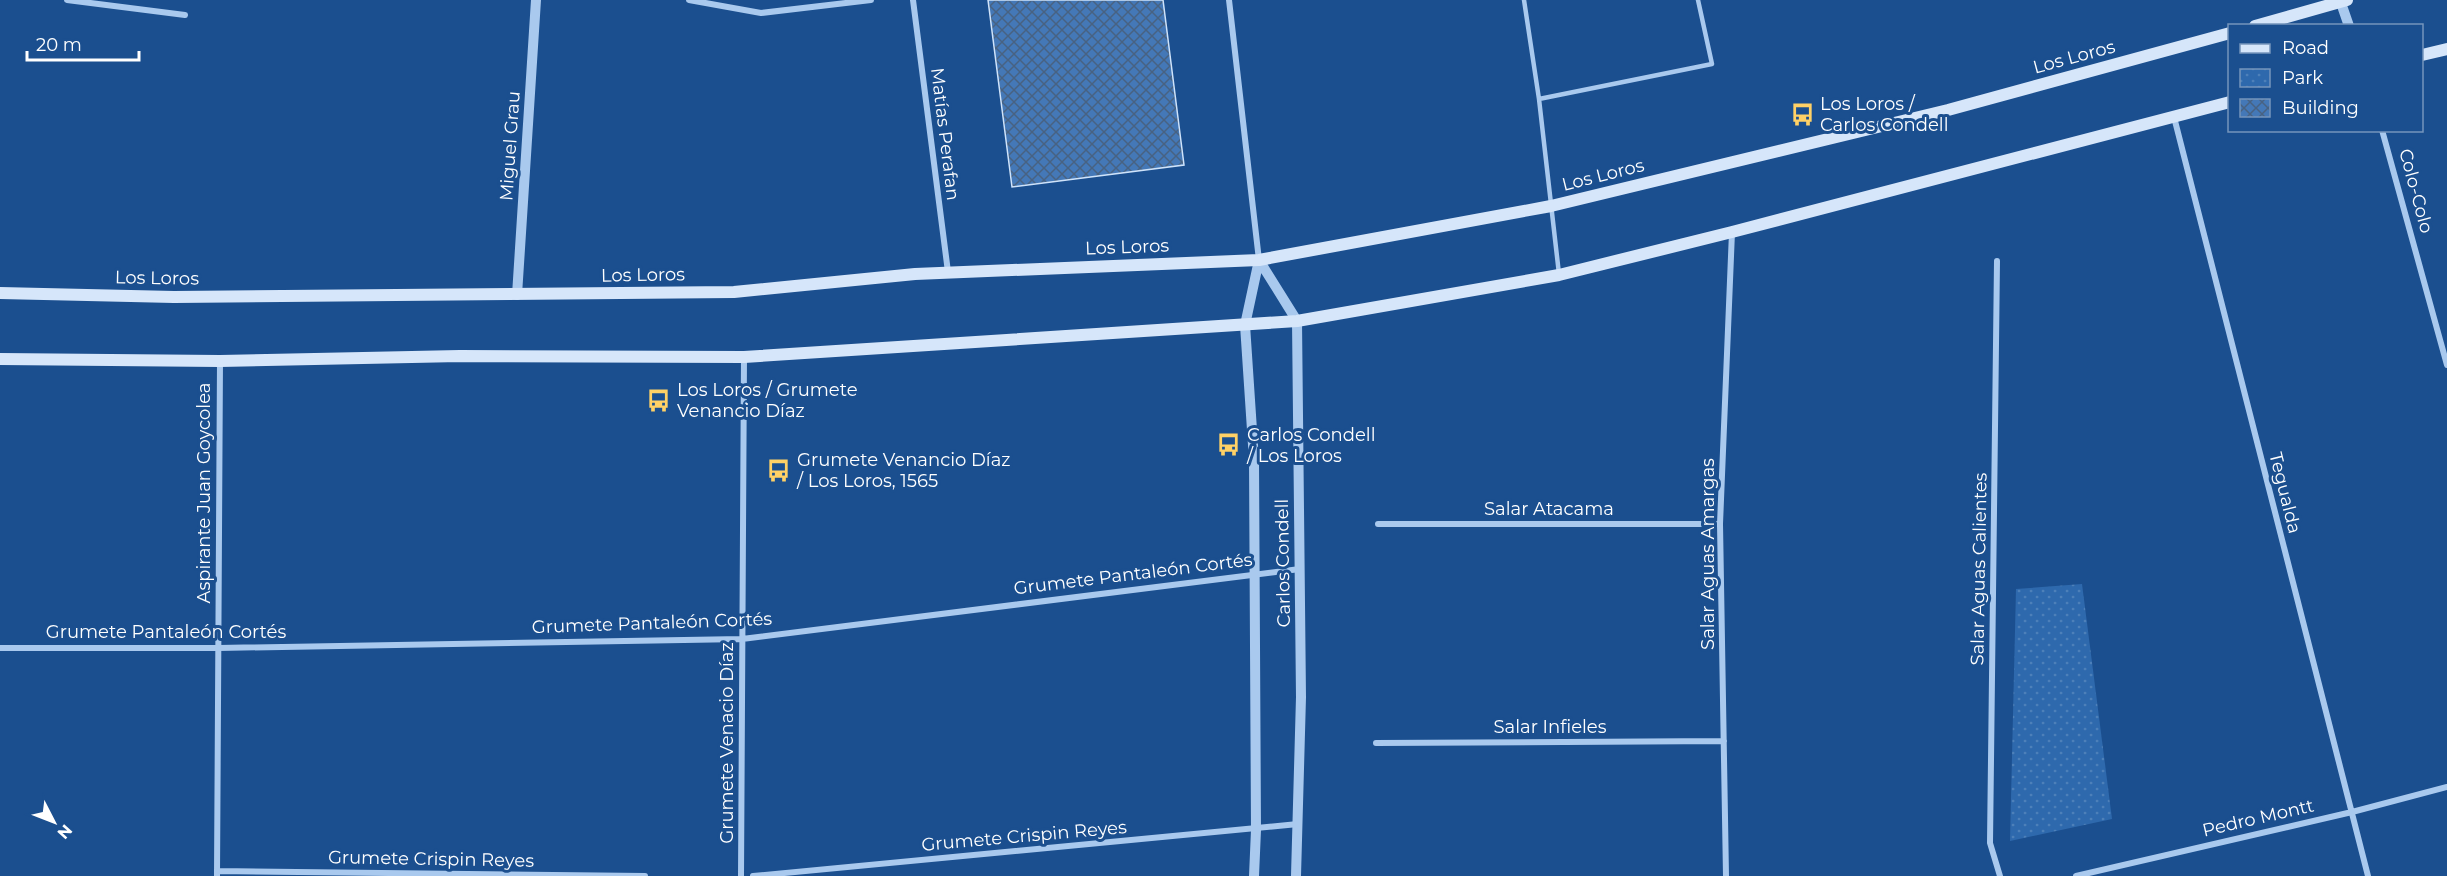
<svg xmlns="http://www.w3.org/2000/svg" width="2447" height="876" font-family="Montserrat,sans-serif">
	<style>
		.park { fill: url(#park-dots) }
		.building { fill: url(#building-cross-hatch); stroke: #cfe3fa; stroke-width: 1.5 }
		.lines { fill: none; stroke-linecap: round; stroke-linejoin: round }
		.service { stroke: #a9c9ee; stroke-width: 4.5 }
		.minor { stroke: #a9c9ee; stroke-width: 6 }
		.tertiary { stroke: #a9c9ee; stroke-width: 10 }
		.secondary { stroke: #d6e6fa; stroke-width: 12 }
		.labels { text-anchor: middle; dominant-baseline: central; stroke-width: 6; stroke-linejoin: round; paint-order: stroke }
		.street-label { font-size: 18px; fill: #fff; stroke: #1b4f8f }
		.poi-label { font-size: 18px; fill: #fff; stroke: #1b4f8f; text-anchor: start }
	</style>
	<defs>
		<pattern id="park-dots" width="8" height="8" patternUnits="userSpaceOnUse" patternTransform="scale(1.5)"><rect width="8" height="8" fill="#2e69ad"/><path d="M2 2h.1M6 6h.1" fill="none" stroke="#4d80b9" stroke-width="1.8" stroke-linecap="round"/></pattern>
		<pattern id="building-cross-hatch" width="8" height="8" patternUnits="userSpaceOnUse" patternTransform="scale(1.5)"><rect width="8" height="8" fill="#4478b7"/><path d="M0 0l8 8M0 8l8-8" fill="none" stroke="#486282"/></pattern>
	</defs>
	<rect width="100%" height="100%" fill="#1b4f8f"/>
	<path class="park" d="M 2082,584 L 2112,819 L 2010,841 L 2016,589 Z"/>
	<path class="building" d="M 988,0 L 1163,0 L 1184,165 L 1012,187 Z"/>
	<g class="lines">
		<path class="service" d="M 1524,0 L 1539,99 L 1559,274
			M 1539,99 L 1712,64 L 1698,0"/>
		<path class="minor" d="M 67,0 L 185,15
			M 689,0 L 761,13 L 871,0
			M 913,0 L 948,272
			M 1229,0 L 1259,260
			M 2174,117 L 2368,876
			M 2382,130 L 2447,365
			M 1997,261 L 1990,843 L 2000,876
			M 1378,524 L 1720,524
			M 0,648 L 219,648 L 742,639 L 1300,569
			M 1376,743 L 1724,741
			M 217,871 L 645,876
			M 217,876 L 220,361
			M 741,876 L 744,357
			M 753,876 L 1298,824
			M 1726,876 L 1720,524 L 1732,232
			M 2076,876 L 2352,812 L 2447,787"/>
		<path class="tertiary" d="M 2340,0 L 2349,26
			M 1259,260 L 1297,321 L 1301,697 L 1296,876
			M 517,295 L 536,0
			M 1254,876 L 1256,830 L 1254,460 L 1245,325 L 1259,260"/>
		<path class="secondary" d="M 2255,26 L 2347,0
			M 2422,55 L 2447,49
			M 0,293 L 174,297 L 734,292 L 915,274 L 1259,260 L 1551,206 L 1948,110 L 2230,33
			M 0,359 L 220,361 L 460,356 L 744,357 L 1297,321 L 1559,275 L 1732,232 L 2230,102"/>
	</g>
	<defs>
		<symbol id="bus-bare" viewBox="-9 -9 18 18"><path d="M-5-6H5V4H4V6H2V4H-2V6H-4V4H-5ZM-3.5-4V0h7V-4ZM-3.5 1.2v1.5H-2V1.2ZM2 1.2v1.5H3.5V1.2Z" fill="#ffd166" stroke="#1b4f8f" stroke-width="2.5" paint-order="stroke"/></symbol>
	</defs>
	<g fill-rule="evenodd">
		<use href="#bus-bare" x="1786" y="98" width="33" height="33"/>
		<use href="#bus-bare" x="642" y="384" width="33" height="33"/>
		<use href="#bus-bare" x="1212" y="428" width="33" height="33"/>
		<use href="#bus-bare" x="762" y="454" width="33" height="33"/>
	</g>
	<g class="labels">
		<g class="street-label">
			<text transform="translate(2074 57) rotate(-15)">Los Loros</text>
			<text transform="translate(945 134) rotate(83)">Matías Perafan</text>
			<text transform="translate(510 146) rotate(-86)">Miguel Grau</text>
			<text transform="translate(1603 175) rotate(-14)">Los Loros</text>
			<text transform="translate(2416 191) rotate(75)">Colo-Colo</text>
			<text transform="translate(1127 247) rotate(-2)">Los Loros</text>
			<text transform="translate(643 275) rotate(-1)">Los Loros</text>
			<text transform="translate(157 278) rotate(1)">Los Loros</text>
			<text transform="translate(204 493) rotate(-90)">Aspirante Juan Goycolea</text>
			<text transform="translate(2285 493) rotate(76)">Tegualda</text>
			<text x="1549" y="509">Salar Atacama</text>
			<text transform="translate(1708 554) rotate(-90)">Salar Aguas Amargas</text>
			<text transform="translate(1283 563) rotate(-91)">Carlos Condell</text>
			<text transform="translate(1979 569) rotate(-89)">Salar Aguas Calientes</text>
			<text transform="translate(1133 574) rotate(-7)">Grumete Pantaleón Cortés</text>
			<text transform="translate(652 623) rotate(-2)">Grumete Pantaleón Cortés</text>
			<text x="166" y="632">Grumete Pantaleón Cortés</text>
			<text x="1550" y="727">Salar Infieles</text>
			<text transform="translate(727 743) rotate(-90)">Grumete Venacio Díaz</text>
			<text transform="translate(2258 818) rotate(-13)">Pedro Montt</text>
			<text transform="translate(1024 836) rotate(-5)">Grumete Crispin Reyes</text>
			<text transform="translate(431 859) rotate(1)">Grumete Crispin Reyes</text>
		</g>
		<g class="poi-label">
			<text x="1820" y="104">Los Loros /<tspan x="1820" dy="21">Carlos Condell</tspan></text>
			<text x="677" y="390">Los Loros / Grumete<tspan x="677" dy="21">Venancio Díaz</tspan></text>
			<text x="1247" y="435">Carlos Condell<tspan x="1247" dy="21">/ Los Loros</tspan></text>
			<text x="797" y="460">Grumete Venancio Díaz<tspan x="797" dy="21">/ Los Loros, 1565</tspan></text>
		</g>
	</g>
	<rect x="2228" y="24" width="195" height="108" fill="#1b4f8f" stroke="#7695bc" stroke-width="1.5"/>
	<rect x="2240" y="44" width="30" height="9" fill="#d6e6fa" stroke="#7695bc" stroke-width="1.5"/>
	<text x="2282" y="54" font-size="18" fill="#ffffff">Road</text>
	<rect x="2240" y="69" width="30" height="18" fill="url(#park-dots)" stroke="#7695bc" stroke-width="1.5"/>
	<text x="2282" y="84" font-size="18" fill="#ffffff">Park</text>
	<rect x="2240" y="99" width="30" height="18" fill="url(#building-cross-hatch)" stroke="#7695bc" stroke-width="1.5"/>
	<text x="2282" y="114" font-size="18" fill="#ffffff">Building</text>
	<g transform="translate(54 822) rotate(132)" stroke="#1b4f8f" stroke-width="4.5" paint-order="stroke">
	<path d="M0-4.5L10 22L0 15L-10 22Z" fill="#ffffff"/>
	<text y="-9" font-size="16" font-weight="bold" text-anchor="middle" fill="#ffffff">N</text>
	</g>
	<path d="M27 51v9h112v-9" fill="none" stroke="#ffffff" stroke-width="3"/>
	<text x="36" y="51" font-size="18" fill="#ffffff" stroke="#1b4f8f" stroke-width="4.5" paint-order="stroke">20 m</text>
</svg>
